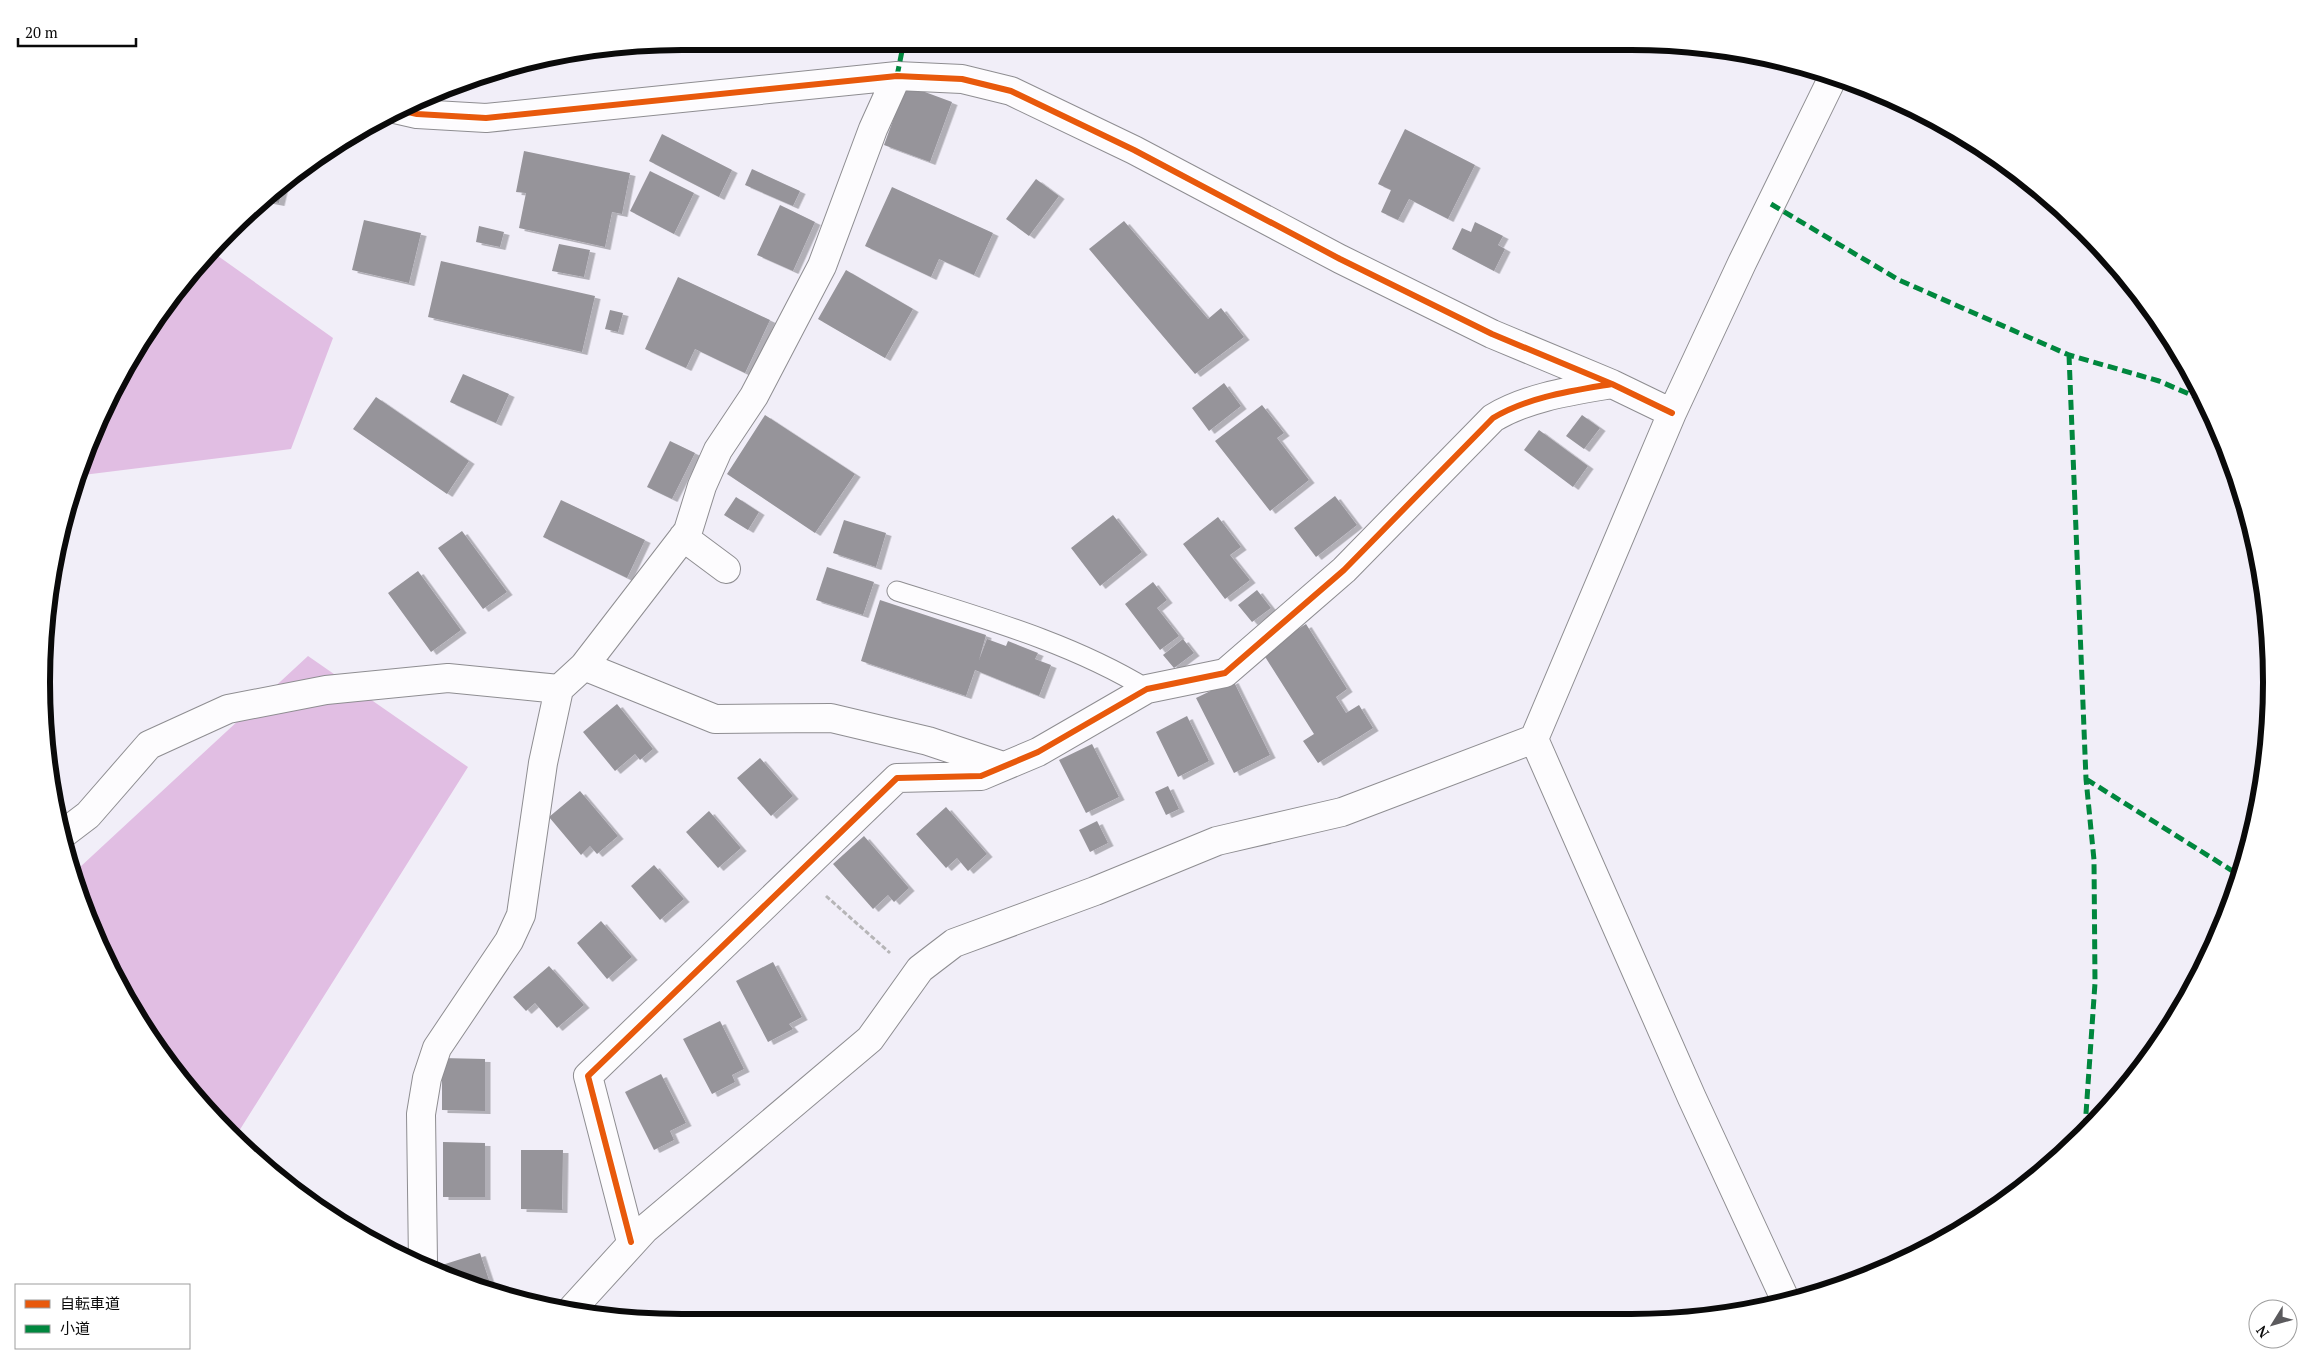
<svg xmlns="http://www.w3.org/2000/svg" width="2313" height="1364" font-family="'PT Serif','Noto Sans JP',serif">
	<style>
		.forest { fill: #e1bee3 }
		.building { fill: #96949a; filter: url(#shadow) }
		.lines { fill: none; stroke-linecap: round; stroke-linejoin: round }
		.lane-casing { stroke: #8e8d91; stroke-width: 21 }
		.street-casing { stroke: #8e8d91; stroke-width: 30 }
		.path { stroke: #b6b5b7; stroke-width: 3; stroke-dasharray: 5 2.5; stroke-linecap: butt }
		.lane { stroke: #fdfcfe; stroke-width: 19 }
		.street { stroke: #fdfcfe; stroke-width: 28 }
		.quiet { stroke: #00873e; stroke-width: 5; stroke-dasharray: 10 5; stroke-linecap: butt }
		.cycleway-casing { stroke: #fff; stroke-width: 9 }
		.cycleway { stroke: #e8590c; stroke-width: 6 }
		.rim { fill: none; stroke: #0a0a0a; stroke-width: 6 }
	</style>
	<defs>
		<filter id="shadow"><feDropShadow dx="5.5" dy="3" stdDeviation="0" flood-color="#0004"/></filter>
	</defs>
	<rect width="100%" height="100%" fill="#f1eef8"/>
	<path class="forest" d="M 211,251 L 333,338 L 291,449 L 75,476 L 149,326 Z
		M 308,656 L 468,767 L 234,1139 C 222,1130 213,1117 203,1106 C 151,1046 90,949 71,872 L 79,868 Z"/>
	<path class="building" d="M 906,85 L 952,102 L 930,162 L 884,145 Z
		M 1405,129 L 1475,165 L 1448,219 L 1409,199 L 1398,220 L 1381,212 L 1391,190 L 1378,184 Z
		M 662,134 L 732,170 L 719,197 L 649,161 Z
		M 524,151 L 630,173 L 622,214 L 612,212 L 605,247 L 519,228 L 526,193 L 516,192 Z
		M 752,169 L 800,191 L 793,206 L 745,185 Z
		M 650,171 L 694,193 L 674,234 L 630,211 Z
		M 1036,179 L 1059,196 L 1029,236 L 1006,219 Z
		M 284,181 L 279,203 L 263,200 Z
		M 892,187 L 993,233 L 974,275 L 939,259 L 931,277 L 865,246 Z
		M 780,205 L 815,222 L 793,271 L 757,255 Z
		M 364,220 L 421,233 L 409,283 L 352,270 Z
		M 1124,221 L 1208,319 L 1221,308 L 1244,337 L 1195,374 L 1089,249 Z
		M 1475,222 L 1503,236 L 1498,245 L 1505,249 L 1494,271 L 1452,249 L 1462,228 L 1471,232 Z
		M 479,226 L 504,232 L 500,247 L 476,242 Z
		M 559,244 L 590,250 L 584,277 L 552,271 Z
		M 441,261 L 595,296 L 582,352 L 428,317 Z
		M 846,270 L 913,309 L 885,358 L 818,319 Z
		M 678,277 L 770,320 L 745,373 L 695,349 L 686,368 L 645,349 Z
		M 610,310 L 623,313 L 618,332 L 605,329 Z
		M 463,374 L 509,394 L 496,423 L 450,402 Z
		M 1224,383 L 1241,406 L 1209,431 L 1192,408 Z
		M 376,397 L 469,461 L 447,494 L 353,429 Z
		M 1262,405 L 1284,433 L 1277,438 L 1309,480 L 1270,511 L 1215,441 Z
		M 765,415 L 855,474 L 815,533 L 727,474 Z
		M 1582,415 L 1600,428 L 1584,449 L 1566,436 Z
		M 1539,430 L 1588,466 L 1573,487 L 1524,450 Z
		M 670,441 L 695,453 L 672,499 L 647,487 Z
		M 1335,496 L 1357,525 L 1316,557 L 1294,528 Z
		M 736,497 L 759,512 L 748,530 L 724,515 Z
		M 561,500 L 645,540 L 627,578 L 543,537 Z
		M 1113,515 L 1142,552 L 1100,586 L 1071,548 Z
		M 1218,517 L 1241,547 L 1230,555 L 1250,580 L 1225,599 L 1183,544 Z
		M 844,520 L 886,533 L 876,567 L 833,553 Z
		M 462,531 L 507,592 L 483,609 L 438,548 Z
		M 827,567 L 874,582 L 863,615 L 816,600 Z
		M 418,571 L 461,630 L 431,652 L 388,593 Z
		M 1153,582 L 1167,600 L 1157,608 L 1179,636 L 1160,650 L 1125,604 Z
		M 1257,590 L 1271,608 L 1252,622 L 1238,605 Z
		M 880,600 L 986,635 L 979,660 L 987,639 L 1006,646 L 1008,641 L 1038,653 L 1035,659 L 1051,665 L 1039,696 L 975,670 L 966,696 L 861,661 Z
		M 1306,624 L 1347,689 L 1336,697 L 1346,713 L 1359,705 L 1373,728 L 1318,763 L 1303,741 L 1314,734 L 1262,652 Z
		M 1183,639 L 1194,653 L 1174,668 L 1163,655 Z
		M 1233,680 L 1270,755 L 1234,773 L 1196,698 Z
		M 617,704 L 653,749 L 640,760 L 635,754 L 615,771 L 583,732 Z
		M 1187,716 L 1209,761 L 1178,777 L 1156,732 Z
		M 1092,744 L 1119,797 L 1086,813 L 1059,760 Z
		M 760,758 L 793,796 L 771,816 L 737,778 Z
		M 1168,786 L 1179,809 L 1166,815 L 1155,792 Z
		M 580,791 L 618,836 L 597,854 L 590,846 L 581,855 L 549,817 Z
		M 946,807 L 987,854 L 968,871 L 957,858 L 946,868 L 916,834 Z
		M 709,811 L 741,848 L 718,868 L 686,832 Z
		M 1097,821 L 1108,843 L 1090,852 L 1079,830 Z
		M 864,836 L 909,888 L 894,902 L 888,895 L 873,909 L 833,864 Z
		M 654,865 L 684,899 L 660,920 L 631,886 Z
		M 601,921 L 632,957 L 607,979 L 577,943 Z
		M 773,962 L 802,1017 L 789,1024 L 793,1029 L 768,1042 L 736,981 Z
		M 549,966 L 584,1005 L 557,1028 L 535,1003 L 526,1011 L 513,997 Z
		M 720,1021 L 744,1069 L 732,1075 L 735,1082 L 712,1094 L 683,1039 Z
		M 442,1058 L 485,1059 L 485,1111 L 442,1110 Z
		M 661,1074 L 686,1123 L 670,1131 L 674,1140 L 654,1150 L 625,1092 Z
		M 443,1142 L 485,1143 L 485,1197 L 443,1197 Z
		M 521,1150 L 563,1150 L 562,1210 L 521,1209 Z
		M 480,1253 L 493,1292 L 476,1289 L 444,1273 L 442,1265 Z"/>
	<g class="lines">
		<defs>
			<path id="lane" d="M 897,591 C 982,618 1070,642 1147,689"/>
			<path id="street" d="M 395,109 L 417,114 L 486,118 L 897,76 L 962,79 L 1011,91 L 1134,150 L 1340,259 L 1492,334 L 1612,384 L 1672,413
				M 683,537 L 726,569
				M 584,666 L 715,719 L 831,718 L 928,741 L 1003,766
				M 63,834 L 88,815 L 149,745 L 228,709 L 326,690 L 448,678 L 559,689
				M 631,1242 L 588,1076 L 897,778 L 981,776 L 1038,752 L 1147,689 L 1225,673 L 1344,570 L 1493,418 C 1528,397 1571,391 1612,384
				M 423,1263 L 421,1114 L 427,1078 L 437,1048 L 509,941 L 521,915 L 543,763 L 559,689 L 584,666 L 688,531 L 702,486 L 718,450 L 754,396 L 822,266 L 873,129 L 897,76
				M 1785,1299 L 1692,1098 L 1534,739 L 1672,413 L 1742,263 L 1834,75
				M 573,1308 L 645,1229 L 870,1039 L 920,969 L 954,943 L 1095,891 L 1217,841 L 1342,812 L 1534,739"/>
		</defs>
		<use href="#lane" class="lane-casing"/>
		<use href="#street" class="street-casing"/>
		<path class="path" d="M 826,896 L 890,953"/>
		<use href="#lane" class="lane"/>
		<use href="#street" class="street"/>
		<path class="quiet" d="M 897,76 L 903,46
			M 1771,204 L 1899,280 L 2069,355 L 2159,381 L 2203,400
			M 2069,355 L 2086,779 L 2094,860 L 2095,983 L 2085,1128
			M 2086,779 L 2239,875"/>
		<defs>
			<path id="cycleway" d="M 395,109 L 417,114 L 486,118 L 897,76 L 962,79 L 1011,91 L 1134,150 L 1340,259 L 1492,334 L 1612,384 L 1672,413
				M 631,1242 L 588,1076 L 897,778 L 981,776 L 1038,752 L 1147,689 L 1225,673 L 1344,570 L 1493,418 C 1528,397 1571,391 1612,384"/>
		</defs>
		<use href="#cycleway" class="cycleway-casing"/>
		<use href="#cycleway" class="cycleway"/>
	</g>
	<path d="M0 0H2313V1364H0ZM682 50H1631A632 632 0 0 1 2263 682V682A632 632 0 0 1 1631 1314H682A632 632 0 0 1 50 682V682A632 632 0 0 1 682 50Z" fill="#fff" fill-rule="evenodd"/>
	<path class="rim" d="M682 50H1631A632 632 0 0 1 2263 682V682A632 632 0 0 1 1631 1314H682A632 632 0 0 1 50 682V682A632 632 0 0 1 682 50Z"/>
	<rect x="15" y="1284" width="175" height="65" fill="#ffffff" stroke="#9d9d9d"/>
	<rect x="25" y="1300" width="25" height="8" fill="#e8590c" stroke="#9d9d9d"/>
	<text x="60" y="1309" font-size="15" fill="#0a0a0a">自転車道</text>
	<rect x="25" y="1325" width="25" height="8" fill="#00873e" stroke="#9d9d9d"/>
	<text x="60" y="1334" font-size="15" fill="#0a0a0a">小道</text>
	<g transform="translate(2273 1324) rotate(233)"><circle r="24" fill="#ffffff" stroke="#9d9d9d"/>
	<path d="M0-4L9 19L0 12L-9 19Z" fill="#5b5a5d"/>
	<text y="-8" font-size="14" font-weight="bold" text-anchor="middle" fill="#0a0a0a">N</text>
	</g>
	<path d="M18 38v8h118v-8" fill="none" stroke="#0a0a0a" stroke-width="2.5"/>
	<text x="25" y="38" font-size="15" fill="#0a0a0a" stroke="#ffffff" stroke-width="4" paint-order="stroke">20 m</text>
</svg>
